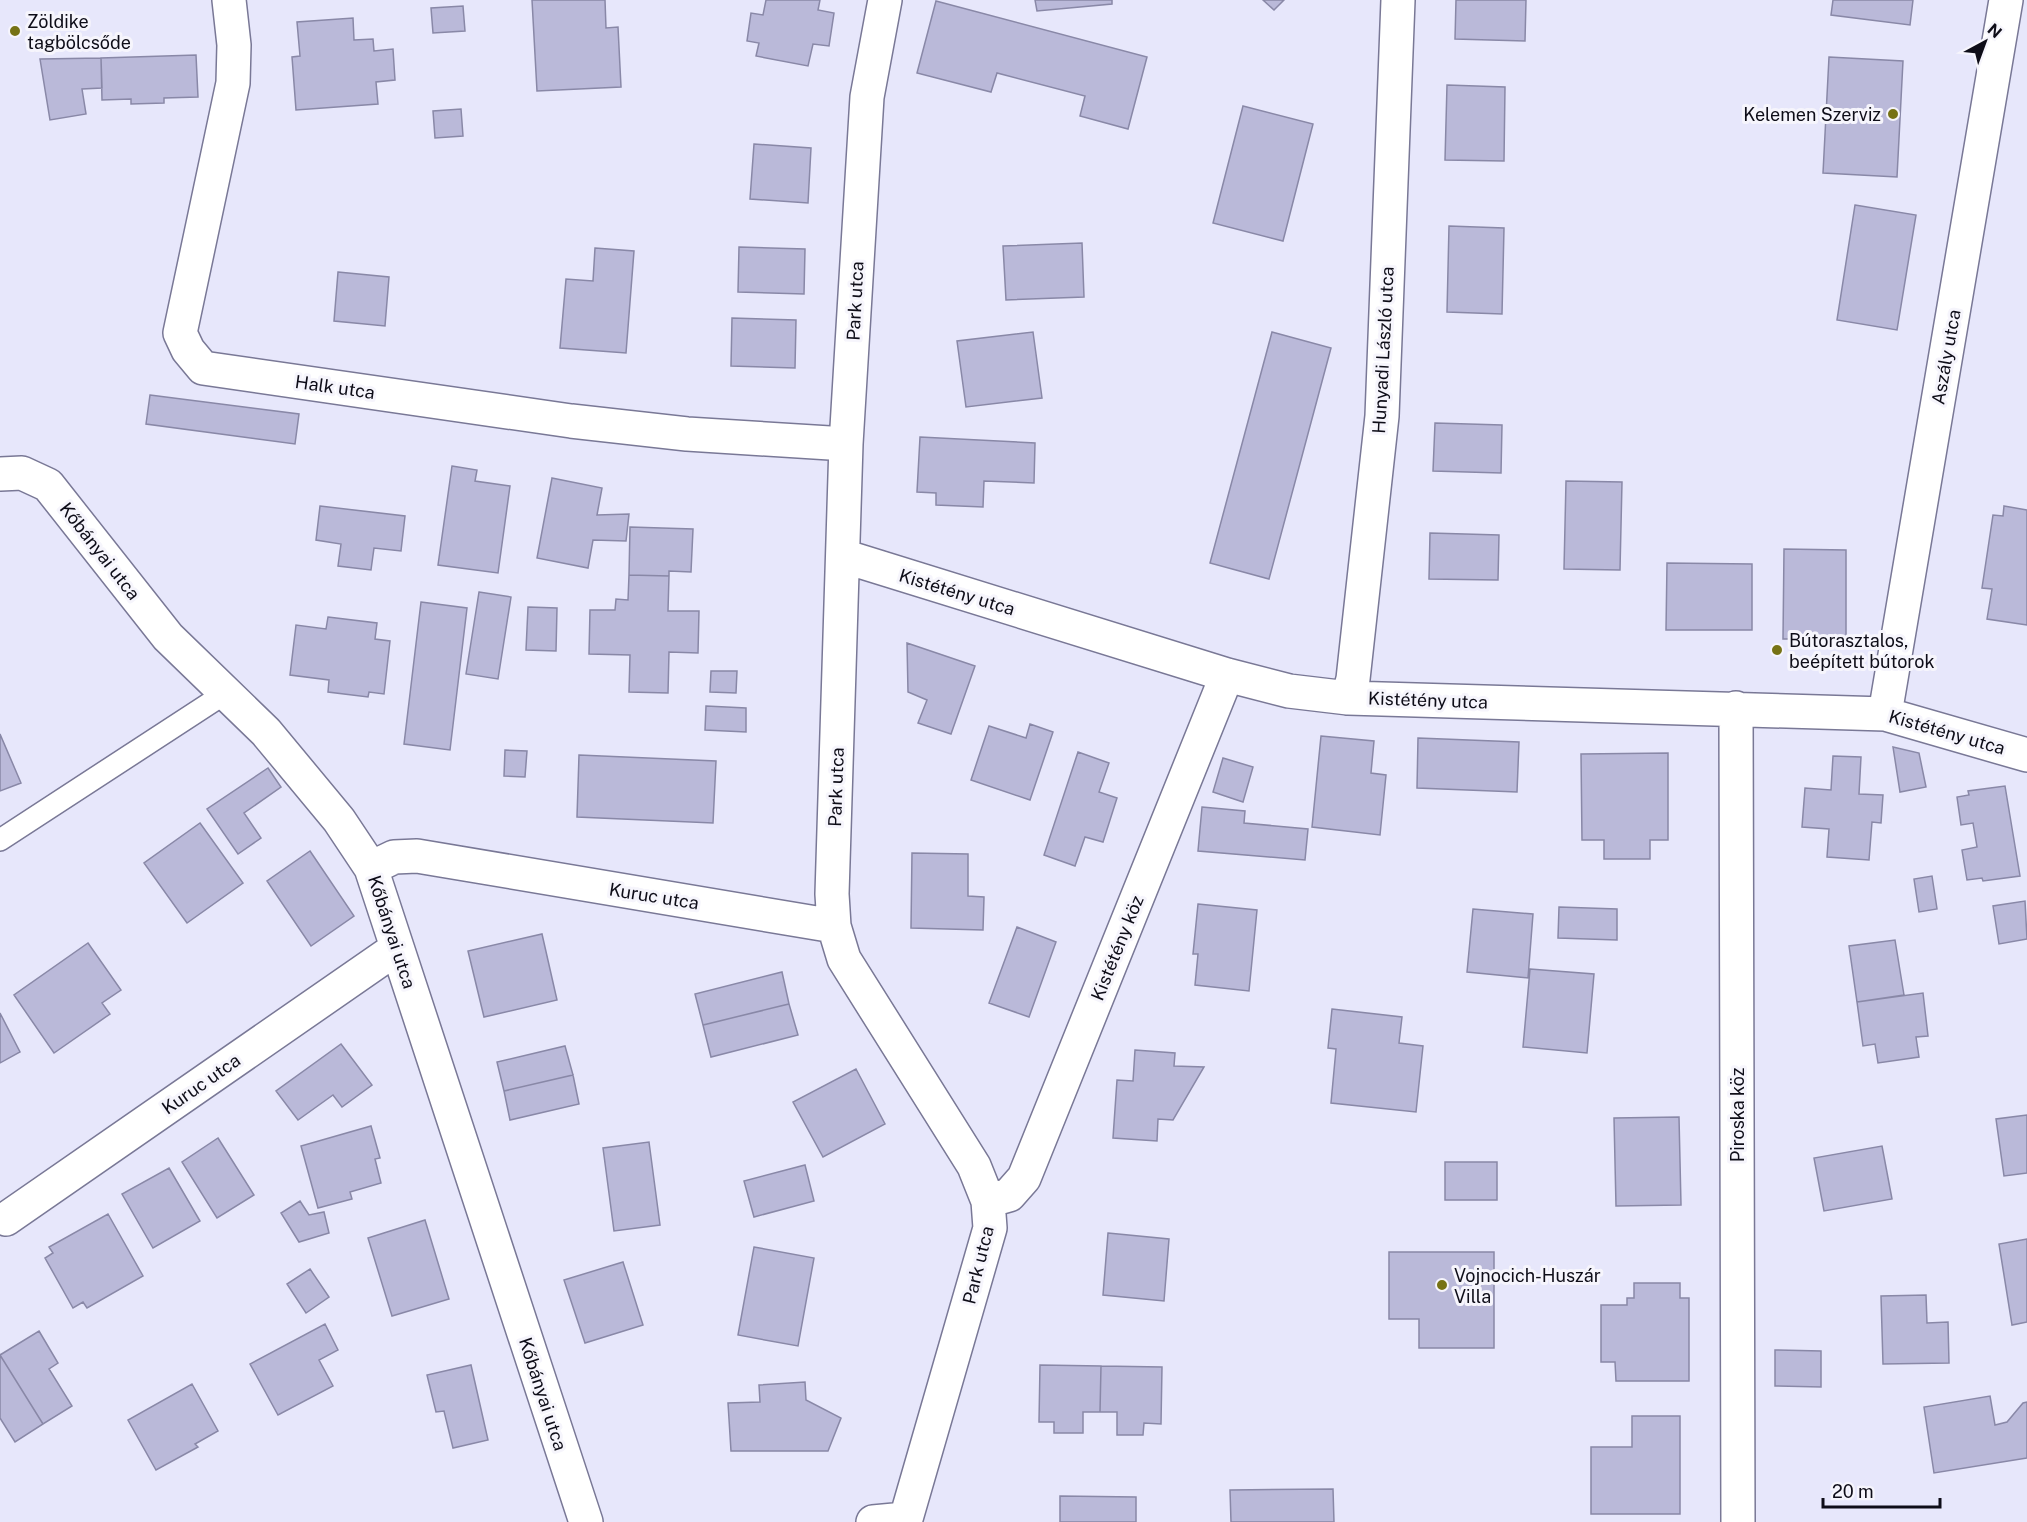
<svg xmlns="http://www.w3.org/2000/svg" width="2027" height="1522" font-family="'Public Sans',sans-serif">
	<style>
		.building { fill: #bab9d9; stroke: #8988a7; stroke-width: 1.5 }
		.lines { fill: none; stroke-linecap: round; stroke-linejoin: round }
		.lane-casing { stroke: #797896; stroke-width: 24 }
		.street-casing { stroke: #797896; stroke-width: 36 }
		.lane { stroke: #fff; stroke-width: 21 }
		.street { stroke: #fff; stroke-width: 33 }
		.poi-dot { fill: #767215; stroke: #f6f5fc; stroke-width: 2 }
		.labels { text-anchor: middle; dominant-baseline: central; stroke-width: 6; stroke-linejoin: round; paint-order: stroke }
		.poi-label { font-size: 18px; fill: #0e0d18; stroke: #f6f5fc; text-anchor: start }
		.street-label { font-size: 18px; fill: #0e0d18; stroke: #f6f5fc }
	</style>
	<rect width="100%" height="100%" fill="#e7e7fb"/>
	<path class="building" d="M 532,0 L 605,0 L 606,28 L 618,27 L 621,87 L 537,91 Z
		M 766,0 L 820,0 L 818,10 L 834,13 L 829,46 L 813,44 L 808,66 L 756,56 L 759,43 L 747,41 L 751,13 L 763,15 Z
		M 1035,0 L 1112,0 L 1112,4 L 1037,11 Z
		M 1263,0 L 1284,0 L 1274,10 Z
		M 1456,0 L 1526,0 L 1525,41 L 1455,39 Z
		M 1833,0 L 1913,0 L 1910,25 L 1831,15 Z
		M 936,1 L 1147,57 L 1128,129 L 1080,116 L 1085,96 L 997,73 L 991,92 L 917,73 Z
		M 463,6 L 465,31 L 433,33 L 431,8 Z
		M 353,18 L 354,40 L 373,39 L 374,51 L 393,49 L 395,80 L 376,82 L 378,104 L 296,110 L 292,57 L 300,56 L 297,22 Z
		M 196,55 L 198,97 L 164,98 L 164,103 L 131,104 L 131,99 L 102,100 L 101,58 Z
		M 1829,57 L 1903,61 L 1897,177 L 1823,173 Z
		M 101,58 L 102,88 L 82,89 L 86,114 L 50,120 L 40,59 Z
		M 1447,85 L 1505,87 L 1504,161 L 1445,160 Z
		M 1243,106 L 1313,124 L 1283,241 L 1213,223 Z
		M 461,109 L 463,136 L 435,138 L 433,111 Z
		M 754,144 L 811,148 L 808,203 L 750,199 Z
		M 1855,205 L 1916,215 L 1897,330 L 1837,320 Z
		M 1449,226 L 1504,228 L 1502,314 L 1447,312 Z
		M 1082,243 L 1084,297 L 1006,300 L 1003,246 Z
		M 739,247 L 805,249 L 804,294 L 738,292 Z
		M 595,248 L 634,251 L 626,353 L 560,348 L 566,279 L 593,281 Z
		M 338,272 L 389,277 L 385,326 L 334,321 Z
		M 732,318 L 796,320 L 795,368 L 731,366 Z
		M 1033,332 L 1042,398 L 966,407 L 957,341 Z
		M 1272,332 L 1331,348 L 1269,579 L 1210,563 Z
		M 150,395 L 299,414 L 295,444 L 146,424 Z
		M 1435,423 L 1502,425 L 1501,473 L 1433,471 Z
		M 920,437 L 1035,443 L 1034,483 L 984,481 L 983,507 L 936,505 L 936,493 L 917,492 Z
		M 452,466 L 477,470 L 475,481 L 510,486 L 498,573 L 438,565 Z
		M 552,478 L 602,488 L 597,515 L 629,514 L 626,541 L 593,540 L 588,568 L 537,558 Z
		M 1566,481 L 1622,482 L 1620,570 L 1564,569 Z
		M 320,506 L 405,516 L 401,551 L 374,548 L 371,570 L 338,566 L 341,544 L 316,540 Z
		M 2004,506 L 2027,510 L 2027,625 L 1987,619 L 1992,589 L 1982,588 L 1993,515 L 2003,516 Z
		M 630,527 L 693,529 L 691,572 L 669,571 L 669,576 L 629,575 Z
		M 1430,533 L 1499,535 L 1498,580 L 1429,579 Z
		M 1784,549 L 1846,550 L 1846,639 L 1783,639 Z
		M 1667,563 L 1752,564 L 1752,630 L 1666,630 Z
		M 629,575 L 669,576 L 668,611 L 699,611 L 698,653 L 669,652 L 668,693 L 629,692 L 630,655 L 589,654 L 590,610 L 615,610 L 616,599 L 628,600 Z
		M 479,592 L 511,597 L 498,679 L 466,674 Z
		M 421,602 L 467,608 L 450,750 L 404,744 Z
		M 528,607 L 557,608 L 556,651 L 526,650 Z
		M 328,617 L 377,623 L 375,639 L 390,641 L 384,694 L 369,692 L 368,697 L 328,692 L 329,680 L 290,675 L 296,625 L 326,629 Z
		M 907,643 L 975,666 L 951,734 L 918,723 L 927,700 L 908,692 Z
		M 711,671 L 737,671 L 736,693 L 710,692 Z
		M 706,706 L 746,708 L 746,732 L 705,730 Z
		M 1030,724 L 1053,732 L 1030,800 L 971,780 L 989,726 L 1026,738 Z
		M 0,734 L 21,783 L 0,791 Z
		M 1321,736 L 1374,741 L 1371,773 L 1386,775 L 1380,835 L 1312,827 Z
		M 1418,738 L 1519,742 L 1517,792 L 1417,788 Z
		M 1893,747 L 1919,753 L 1926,787 L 1900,792 Z
		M 505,750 L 527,751 L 525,777 L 504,776 Z
		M 1078,752 L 1109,763 L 1099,792 L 1117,798 L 1103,842 L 1085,837 L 1075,866 L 1044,855 Z
		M 1668,753 L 1668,840 L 1650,840 L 1650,859 L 1604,859 L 1604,840 L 1582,840 L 1581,754 Z
		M 579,755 L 716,761 L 713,823 L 577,817 Z
		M 1833,756 L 1861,757 L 1859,794 L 1883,795 L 1881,823 L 1872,822 L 1869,860 L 1827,857 L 1829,829 L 1802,827 L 1805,788 L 1831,790 Z
		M 1223,758 L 1253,767 L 1243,802 L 1213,792 Z
		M 268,768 L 281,787 L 244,813 L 261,838 L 238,854 L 207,809 Z
		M 2005,786 L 2020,876 L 1983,881 L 1982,878 L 1967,880 L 1962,850 L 1977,847 L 1973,823 L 1961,825 L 1957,797 L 1969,795 L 1968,791 Z
		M 1202,807 L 1245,811 L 1244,823 L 1308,829 L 1305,860 L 1198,851 Z
		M 200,823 L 243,883 L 187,923 L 144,863 Z
		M 310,851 L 354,916 L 311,946 L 267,881 Z
		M 912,853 L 968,854 L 968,896 L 984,897 L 983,930 L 911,928 Z
		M 1932,876 L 1937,909 L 1919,912 L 1914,879 Z
		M 2025,901 L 2027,939 L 1999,944 L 1993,906 Z
		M 1198,904 L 1257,910 L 1249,991 L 1195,985 L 1198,954 L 1193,954 Z
		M 1559,907 L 1617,909 L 1617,940 L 1558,938 Z
		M 1473,909 L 1533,914 L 1528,978 L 1467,972 Z
		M 1017,927 L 1056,942 L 1029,1017 L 989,1003 Z
		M 542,934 L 557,1000 L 484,1017 L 468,951 Z
		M 1895,940 L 1904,995 L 1857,1002 L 1849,946 Z
		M 88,943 L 121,990 L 102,1003 L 110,1014 L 54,1053 L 14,995 Z
		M 1530,969 L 1594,974 L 1587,1053 L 1523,1047 Z
		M 782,972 L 789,1004 L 703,1025 L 695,994 Z
		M 1923,993 L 1928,1036 L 1916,1037 L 1919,1057 L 1878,1063 L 1875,1044 L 1863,1046 L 1857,1002 Z
		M 789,1004 L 798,1035 L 711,1057 L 703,1025 Z
		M 1332,1009 L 1402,1017 L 1399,1043 L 1423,1046 L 1416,1112 L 1331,1103 L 1336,1049 L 1328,1048 Z
		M 0,1013 L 20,1052 L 0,1063 Z
		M 341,1044 L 372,1085 L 342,1107 L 333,1095 L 298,1120 L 276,1091 Z
		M 565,1046 L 573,1075 L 504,1091 L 497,1062 Z
		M 1135,1050 L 1175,1053 L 1174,1066 L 1204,1067 L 1173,1120 L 1158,1119 L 1157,1141 L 1113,1138 L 1117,1080 L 1133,1081 Z
		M 856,1069 L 885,1124 L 823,1157 L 793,1102 Z
		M 573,1075 L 579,1104 L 510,1120 L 504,1091 Z
		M 2027,1115 L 2027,1173 L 2004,1176 L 1996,1119 Z
		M 1679,1117 L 1681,1205 L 1616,1206 L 1614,1118 Z
		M 371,1126 L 380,1158 L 375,1159 L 381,1183 L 350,1192 L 352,1199 L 318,1208 L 301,1146 Z
		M 218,1138 L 254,1195 L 217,1218 L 182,1162 Z
		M 649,1142 L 660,1225 L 614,1231 L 603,1148 Z
		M 1882,1146 L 1892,1199 L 1824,1211 L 1814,1158 Z
		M 1445,1162 L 1497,1162 L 1497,1200 L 1445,1200 Z
		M 805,1165 L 814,1201 L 754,1217 L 744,1181 Z
		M 169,1168 L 200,1221 L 153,1248 L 122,1194 Z
		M 300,1201 L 309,1215 L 324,1212 L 329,1233 L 299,1242 L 281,1213 Z
		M 108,1214 L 143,1276 L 87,1308 L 83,1302 L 73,1308 L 45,1258 L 53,1253 L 49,1247 Z
		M 425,1220 L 449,1299 L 392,1316 L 368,1238 Z
		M 1108,1233 L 1169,1239 L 1164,1301 L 1103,1295 Z
		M 2027,1239 L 2027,1322 L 2012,1325 L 1999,1244 Z
		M 754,1247 L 814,1258 L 798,1346 L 738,1335 Z
		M 1389,1252 L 1494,1252 L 1494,1348 L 1419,1348 L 1419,1319 L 1389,1319 Z
		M 623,1262 L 643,1325 L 585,1343 L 564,1280 Z
		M 310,1269 L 329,1297 L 306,1313 L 287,1284 Z
		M 1634,1283 L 1680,1283 L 1680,1298 L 1689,1298 L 1689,1381 L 1616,1381 L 1615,1362 L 1601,1362 L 1601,1305 L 1627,1305 L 1627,1298 L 1634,1298 Z
		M 1926,1295 L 1927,1323 L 1948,1322 L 1949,1363 L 1883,1364 L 1881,1296 Z
		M 325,1324 L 338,1350 L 319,1360 L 333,1386 L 278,1415 L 250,1364 Z
		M 39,1331 L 58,1363 L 49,1369 L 72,1406 L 43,1424 L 0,1355 Z
		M 1775,1350 L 1821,1351 L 1821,1387 L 1775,1386 Z
		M 0,1355 L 43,1424 L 15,1442 L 0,1418 Z
		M 471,1365 L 488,1440 L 453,1448 L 444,1411 L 436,1412 L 427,1375 Z
		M 1040,1365 L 1101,1366 L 1100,1412 L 1083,1412 L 1083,1433 L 1054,1433 L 1054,1422 L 1039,1422 Z
		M 1101,1366 L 1162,1367 L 1161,1424 L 1144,1423 L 1143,1435 L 1117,1435 L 1117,1412 L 1100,1412 Z
		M 805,1382 L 806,1400 L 841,1418 L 828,1451 L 731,1451 L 728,1403 L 760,1402 L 759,1385 Z
		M 192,1384 L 218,1431 L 195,1444 L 198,1447 L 156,1470 L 128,1420 Z
		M 1990,1396 L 1995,1425 L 2007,1422 L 2023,1403 L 2027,1402 L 2027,1458 L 1934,1473 L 1924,1407 Z
		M 1632,1416 L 1680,1416 L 1680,1514 L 1591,1514 L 1591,1447 L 1632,1447 Z
		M 1333,1489 L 1334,1522 L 1231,1522 L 1230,1490 Z
		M 1060,1496 L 1136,1497 L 1136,1522 L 1060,1522 Z"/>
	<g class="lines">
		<defs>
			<path id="lane" d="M 0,840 L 227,692"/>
			<path id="street" d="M 229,0 L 234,45 L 233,83 L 180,333 L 188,350 L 203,368 L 571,421 L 687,434 L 846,444
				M 885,0 L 867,97 L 846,444 L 832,894 L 834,926 L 844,959 L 974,1166 L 988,1201 L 990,1228 L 905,1522
				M 0,474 L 22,473 L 48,485 L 168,637 L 266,732 L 339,820 L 371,868 L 586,1522
				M 843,556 L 1227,675 L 1289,691 L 1348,698 L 1885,714 L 2027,755
				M 1348,698 L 1353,679 L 1382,416 L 1398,0
				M 1736,708 L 1738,1522
				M 1885,714 L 2006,0
				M 371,868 L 394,857 L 417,856 L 834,926
				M 988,1201 L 1009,1195 L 1024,1178 L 1227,675
				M 6,1219 L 397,948
				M 873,1522 L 905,1519"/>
		</defs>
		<use href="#lane" class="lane-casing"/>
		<use href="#street" class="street-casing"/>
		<use href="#lane" class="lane"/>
		<use href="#street" class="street"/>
	</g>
	<g class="poi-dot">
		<circle cx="15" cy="31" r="6"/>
		<circle cx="1893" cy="114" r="6"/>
		<circle cx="1777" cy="650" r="6"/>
		<circle cx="1442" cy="1285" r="6"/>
	</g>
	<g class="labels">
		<g class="poi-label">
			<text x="27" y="21">Zöldike<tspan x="27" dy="21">tagbölcsőde</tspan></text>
			<text x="1881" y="114" text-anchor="end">Kelemen Szerviz</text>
			<text x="1789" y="640">Bútorasztalos,<tspan x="1789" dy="21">beépített bútorok</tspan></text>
			<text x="1454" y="1275">Vojnocich-Huszár<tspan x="1454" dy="21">Villa</tspan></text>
		</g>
		<g class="street-label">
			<text transform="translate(855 301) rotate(-87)">Park utca</text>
			<text transform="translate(1383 350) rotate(-87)">Hunyadi László utca</text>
			<text transform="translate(1946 357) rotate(-80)">Aszály utca</text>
			<text transform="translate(335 387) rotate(8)">Halk utca</text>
			<text transform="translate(100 551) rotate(52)">Kőbányai utca</text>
			<text transform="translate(957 592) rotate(17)">Kistétény utca</text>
			<text transform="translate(1428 700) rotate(2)">Kistétény utca</text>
			<text transform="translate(1947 732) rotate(16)">Kistétény utca</text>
			<text transform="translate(836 787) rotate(-88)">Park utca</text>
			<text transform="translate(654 896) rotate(9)">Kuruc utca</text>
			<text transform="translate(392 932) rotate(72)">Kőbányai utca</text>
			<text transform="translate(1117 948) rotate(-68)">Kistétény köz</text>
			<text transform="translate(201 1084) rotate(-35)">Kuruc utca</text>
			<text transform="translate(1737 1115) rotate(-90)">Piroska köz</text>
			<text transform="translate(978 1265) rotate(-76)">Park utca</text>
			<text transform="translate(543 1394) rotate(72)">Kőbányai utca</text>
		</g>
	</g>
	<g transform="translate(1985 42) rotate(41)" stroke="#f6f5fc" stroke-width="4.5" paint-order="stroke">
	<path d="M0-4.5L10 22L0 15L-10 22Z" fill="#0e0d18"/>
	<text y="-9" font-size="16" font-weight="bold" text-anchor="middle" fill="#0e0d18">N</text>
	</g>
	<path d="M1823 1498v9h117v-9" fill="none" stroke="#0e0d18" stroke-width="3"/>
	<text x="1832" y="1498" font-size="18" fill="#0e0d18" stroke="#f6f5fc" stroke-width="4.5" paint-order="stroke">20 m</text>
</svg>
